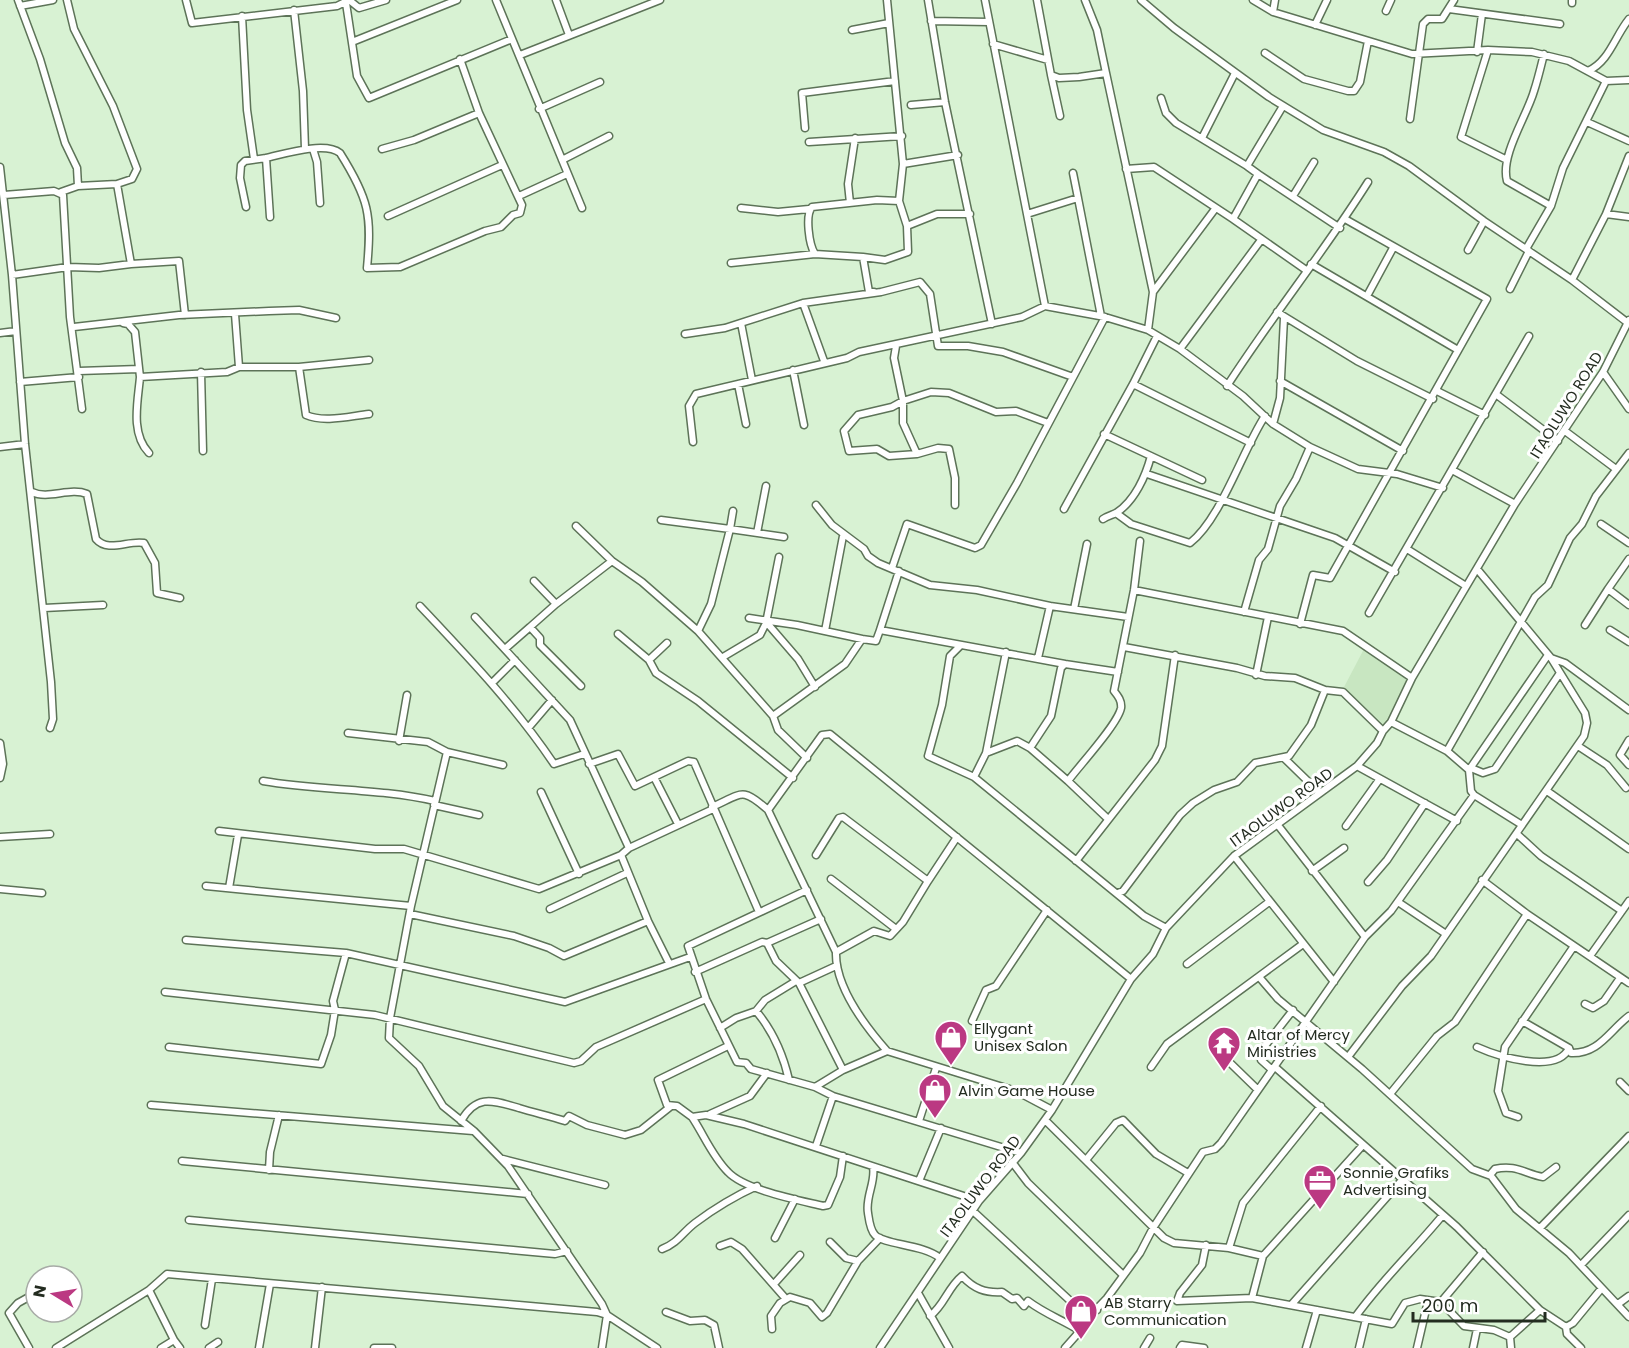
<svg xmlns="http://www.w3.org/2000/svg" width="1629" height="1348" font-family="Poppins,sans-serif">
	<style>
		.built { fill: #c8e6c1 }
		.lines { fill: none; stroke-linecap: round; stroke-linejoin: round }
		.minor-casing { stroke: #5d7358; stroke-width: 9 }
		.minor { stroke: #fff; stroke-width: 6 }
		.labels { text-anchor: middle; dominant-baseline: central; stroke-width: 6; stroke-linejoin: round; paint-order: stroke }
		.street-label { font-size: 15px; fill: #232c20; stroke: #fff }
		.poi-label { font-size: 15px; fill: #232c20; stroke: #fff; text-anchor: start }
	</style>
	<rect width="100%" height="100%" fill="#d8f2d3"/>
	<path class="built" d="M 1365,647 L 1410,680 L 1385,726 L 1351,694 L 1343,689 Z"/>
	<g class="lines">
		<defs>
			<path id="minor" d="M 18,0 L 40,59 L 65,143 L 77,168 L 78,186 L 61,192
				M 67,0 L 74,29 L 113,106 L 137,169 L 132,179 L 117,184
				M 186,0 L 192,23 L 337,6 L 347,1
				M 349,0 L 359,8 L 386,0
				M 496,0 L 582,208
				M 556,0 L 569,35
				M 887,0 L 903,164 L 958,155
				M 928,0 L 945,102 L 992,324
				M 985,0 L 1045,306
				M 1037,0 L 1051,75 L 1059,78 L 1079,77 L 1106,73 L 1097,30 L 1085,0
				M 1141,0 L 1174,28 L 1269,97 L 1323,130 L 1384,152 L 1409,166 L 1484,221 L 1572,280 L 1628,323
				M 1253,0 L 1273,12 L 1412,54 L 1488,50 L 1532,52 L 1569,61 L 1606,81 L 1629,80
				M 346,3 L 357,76 L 369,98 L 512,39
				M 1572,3 L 1572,0
				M 20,6 L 53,0
				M 1449,9 L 1560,24
				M 294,10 L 303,91 L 305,149
				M 1386,11 L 1391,0
				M 1273,12 L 1275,0
				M 242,16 L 247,110 L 254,159
				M 931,21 L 989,22
				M 1315,25 L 1327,0
				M 852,30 L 889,23
				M 352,42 L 457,0
				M 993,44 L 1048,60
				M 1488,50 L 1461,137 L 1507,160
				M 1477,52 L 1482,14
				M 1265,53 L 1304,79 L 1348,91 L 1354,91 L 1360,82 L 1368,41
				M 1544,54 C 1541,66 1538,79 1534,91 C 1527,116 1500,155 1507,181 L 1551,206
				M 520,55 L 660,0
				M 1588,71 C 1609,62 1615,36 1629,19
				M 1106,73 L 1153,292 L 1148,330
				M 1051,75 L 1060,116
				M 1161,98 L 1166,113 L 1176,123 L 1247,166
				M 911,105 L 945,102
				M 1283,106 L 1247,166 L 1258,174 L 1233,219 L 1306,270
				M 539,109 L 600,82
				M 1410,119 L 1423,24 L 1428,19 L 1442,19 L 1454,0
				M 1587,122 L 1629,141
				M 805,128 L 802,93 L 895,81
				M 1202,138 L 1235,73
				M 809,142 L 902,136
				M 313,149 L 317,162 L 320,203
				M 382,149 L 414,140 L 479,113
				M 1629,156 L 1606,214 L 1629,217
				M 266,158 C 284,154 325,141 340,153 C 369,199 372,215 367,268 L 400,267 L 485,231 L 501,227 L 513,215 L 520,213 L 522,205 L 479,113 L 460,59
				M 562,160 L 609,136
				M 0,167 L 12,275 L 25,444 L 51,682 L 53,719 L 50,728
				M 1126,169 L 1154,167 L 1233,219
				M 1073,173 L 1078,198
				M 1258,174 L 1340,228
				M 4,195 L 54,191 L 63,195 L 70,317 L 82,409
				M 519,196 L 567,174
				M 1293,196 L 1314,162
				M 850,203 L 848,184 L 855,138
				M 246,207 L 240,178 L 241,165 L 245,161 L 266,158 L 270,217
				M 741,208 L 778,212 L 809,209
				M 1027,214 L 1078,198 L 1101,316
				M 388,216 L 502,165
				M 907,226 L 937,214 L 970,214
				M 1526,249 L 1551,206 L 1563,168 L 1606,81
				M 1468,250 L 1484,221
				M 815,254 C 809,245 805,215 812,207 L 877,200 L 899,201
				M 863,257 L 885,260 L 908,252 L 907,226 L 899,201 L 903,164
				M 731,263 L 815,254 L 863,257 L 869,292 L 874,292
				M 131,264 L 179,261 L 185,315
				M 1311,264 L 1458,350
				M 12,275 L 68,267 L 99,268 L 131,264 L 117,184 L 78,186
				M 1572,280 L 1606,214
				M 1510,289 L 1529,251
				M 1153,292 L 1215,209
				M 1367,296 L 1393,248
				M 1277,312 L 1357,361 L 1433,399
				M 235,314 L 239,367
				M 123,323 L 128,324 L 135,332 L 140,377 L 227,372 L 239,367 L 299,367 L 306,415 C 324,423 350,416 369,414
				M 741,323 L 752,380
				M 74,327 L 179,315 L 269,311 L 299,310 L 336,318
				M 0,333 L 16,331
				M 685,334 L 725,328 L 803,303
				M 896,346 L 894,358 L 903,401 L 903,423 L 917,454 L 938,448 L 949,449 L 955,478 L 955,505
				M 1180,349 L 1261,240
				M 824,361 L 803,303 L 881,292 L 920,282 L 930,294 L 938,346 L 968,346 L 1003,352 L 1073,377
				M 299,367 L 369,360
				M 793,370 L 804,425
				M 79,371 L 139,369
				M 201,372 L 203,451
				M 1603,372 L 1629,409
				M 140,377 C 138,401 130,433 149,453
				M 1280,381 L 1403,451
				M 20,382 L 79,377
				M 738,384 L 746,424
				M 1133,384 L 1251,443
				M 1227,386 C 1272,316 1324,252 1368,182
				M 1437,391 L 1485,415
				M 1497,395 L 1558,441
				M 1273,424 L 1280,398 L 1284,318
				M 1565,431 L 1616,469
				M 1104,434 L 1202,480
				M 693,442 L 689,406 L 696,394 L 847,358 L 859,352 L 1022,317 L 1045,306 L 1105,317 L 1148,330 L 1180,349 L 1243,396 L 1273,424 L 1310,447 L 1358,469 L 1397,474 L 1443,488
				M 0,447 L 25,444
				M 917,454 L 889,456 L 877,449 L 849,451 L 844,431 L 858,415 L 892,407 L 903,401 L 931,392 L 949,393 L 996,412 L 1016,411 L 1048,423
				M 1454,471 L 1515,504
				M 1147,474 L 1335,538 L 1395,572
				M 32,492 C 48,500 70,487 87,494 L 96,539 C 108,553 128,540 144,543 L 155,563 L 157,593 L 180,598
				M 816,505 L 832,525 L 864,549 L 868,556 L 878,563 L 930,585 L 977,590 L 1050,606 L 1128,617
				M 1064,509 L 1133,384 L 1157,336
				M 733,511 L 730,529 L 784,537
				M 1116,513 L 1131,524 L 1190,543 C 1221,519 1243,449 1265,416
				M 1103,519 C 1107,516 1112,515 1116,513 C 1135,501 1146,475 1151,456
				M 661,520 L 730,529 L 711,604 L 698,631
				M 1601,524 L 1629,543
				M 576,526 L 612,561 L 642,582 L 698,631 L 773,716 L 778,730 L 807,758
				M 757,533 L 766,486
				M 1407,549 L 1466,586
				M 1629,559 L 1608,589 L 1629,605
				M 892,568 L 907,524 L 975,548 L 981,545 L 1017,483 L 1105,317
				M 1477,569 L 1551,658 L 1565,663 L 1629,710
				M 534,581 L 556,604 L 612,561
				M 1134,590 L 1343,631 L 1412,678
				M 556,604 L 530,627 L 540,638 L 540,645 L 581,686
				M 420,606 C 468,657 515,706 554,764 L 584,754
				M 44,608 L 103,605
				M 1074,609 L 1087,544
				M 1244,612 L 1259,560 L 1268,549 L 1280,506 L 1296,479 L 1310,447
				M 1369,613 L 1529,336
				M 475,617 L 570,720 L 629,848
				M 749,618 L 797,625 L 862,639 L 845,664 L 773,716
				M 767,623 L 798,659 L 815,687
				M 1300,624 L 1313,575 L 1330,578 L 1487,299 L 1345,219
				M 1585,625 L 1608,589
				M 880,630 L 899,571
				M 1610,630 L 1629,642
				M 825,631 L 843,536
				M 618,634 L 649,660 L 656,673 L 698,701 L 793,778
				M 862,639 L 876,641 L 880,630 L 1065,664
				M 960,646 L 950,656 L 942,705 L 928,756 L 974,777
				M 1124,647 L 1237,668 L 1265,676 L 1295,678 L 1325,690 L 1343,692 L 1383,731
				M 505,649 L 530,627
				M 1006,652 L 986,753 L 974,777 L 1144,916 L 1166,928
				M 723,657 L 760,635 L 766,623 L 779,557
				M 1038,658 L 1050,606
				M 649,660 L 667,643
				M 1256,675 L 1268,617
				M 492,683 L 515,660
				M 1391,722 L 1447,751 L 1469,770 L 1471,791 L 1474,795 L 1522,825
				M 529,727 L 552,700
				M 348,733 L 428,742 L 447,752 L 411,906 L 390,1018 L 389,1038 L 419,1066 L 443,1106 L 474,1131 L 508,1166 L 602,1304 L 607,1315 L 602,1348
				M 1629,740 L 1620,755 L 1629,765
				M 399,741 L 407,695
				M 0,743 L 3,764 L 0,778
				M 1578,746 L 1607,765 L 1626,788
				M 1030,748 L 1051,716 L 1061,668 L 1065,664 L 1118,672
				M 1447,751 L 1535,597 L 1548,585 L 1570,538 L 1582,524 L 1596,496 L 1629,453
				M 447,752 L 503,765
				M 986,753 L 1017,741 L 1030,748 L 1068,781 C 1079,766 1118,724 1121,708 C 1122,701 1118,696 1114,691 L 1134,590 L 1140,541
				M 1284,758 L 1320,793
				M 589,764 L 618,754 L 635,786 L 688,761 L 694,762 L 759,912
				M 1357,766 L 1457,821
				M 1471,768 L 1483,773 L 1495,769 L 1560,673
				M 1469,770 L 1548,655
				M 654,777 L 678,824
				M 263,781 C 321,791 378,788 435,801
				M 1068,781 L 1108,819
				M 1547,791 L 1629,849
				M 541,792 L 579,874
				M 434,805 L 479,815
				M 712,807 C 743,793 742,787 768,810 L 822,735 L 830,734 L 1131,979
				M 768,810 L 836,952 C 835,987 865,1026 887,1051
				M 1277,824 L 1365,937
				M 1346,826 L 1379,780
				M 219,831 L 375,849 L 404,849 L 539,889 L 621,855 L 629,848 L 713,809
				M 1517,834 L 1541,856 L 1622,911
				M 0,837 L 50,834
				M 621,855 L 648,921 L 669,963
				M 816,855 L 839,818 L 843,817 L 928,881 L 957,837
				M 1234,856 L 1334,982
				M 1076,861 L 1155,760 L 1162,746 L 1175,655
				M 1312,871 L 1344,848
				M 831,879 L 896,929
				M 1482,880 L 1527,914 L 1629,983
				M 1368,882 L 1387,860 L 1425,803
				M 206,886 L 411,906
				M 229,888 L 238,835
				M 0,889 L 42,893
				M 807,890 L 688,946 L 706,999 L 737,1062 L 746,1063 L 751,1069 L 815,1087 L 833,1096 L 1021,1153
				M 1118,893 L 1123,891 L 1180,815 L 1193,803 L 1214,790 L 1237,782 L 1255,763 L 1289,756 L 1311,725 L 1325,690
				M 1398,902 L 1446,934
				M 550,909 L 627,873
				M 410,914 L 514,936 L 549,948 L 564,956 L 648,921
				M 186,940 L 346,953 L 565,1002 L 690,957
				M 767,943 L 821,919
				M 836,952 L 874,931 L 890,936 L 903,922 L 928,881
				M 1590,956 L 1629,901
				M 1187,964 L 1269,902
				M 836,966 L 799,983 L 843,1070
				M 695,972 L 762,942 L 767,943 L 776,961 L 799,983
				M 1260,978 L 1278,999 L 1362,1069 L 1472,1169 L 1491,1176 L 1516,1209 L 1569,1253 L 1629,1317
				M 165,992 L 375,1015 L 574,1063 L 581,1061 L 596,1047 L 706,999
				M 1585,1004 L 1593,1008 L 1604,1001 L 1620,978
				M 756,1011 C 773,1031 783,1054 789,1080
				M 972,1021 L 986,990 L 996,986 L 1047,910
				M 1522,1021 L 1569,1048 L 1571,1053 C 1599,1054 1609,1031 1629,1016
				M 720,1028 L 736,1018 L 756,1011 L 765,1000 L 796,981
				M 728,1046 L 658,1080 L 667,1105 L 677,1106 L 692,1117 L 706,1115 L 744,1124 L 979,1201
				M 169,1047 L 321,1064 L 331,1035 L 335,1010 L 333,1001 L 346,953
				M 1477,1047 C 1497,1056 1557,1075 1569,1048
				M 1222,1055 L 1258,1090
				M 1348,1057 L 1402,986 L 1431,956 L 1584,736 L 1587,723 L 1585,713 L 1551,658
				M 1151,1067 L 1167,1044 L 1303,944
				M 1275,1067 L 1457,1227 L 1540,1310 L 1566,1327
				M 1271,1069 L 1261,1060 L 1261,1051 L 1293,1010
				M 1620,1082 L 1629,1091
				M 815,1087 L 843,1070 L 887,1051 L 1016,1091 L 1052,1110
				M 1390,1094 L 1437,1036 L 1455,1022 L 1527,914
				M 151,1105 L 473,1131
				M 710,1114 L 750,1096 L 767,1073
				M 692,1117 C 704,1135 712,1156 728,1172 C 745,1190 798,1200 823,1206 L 828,1205 L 840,1177 L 843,1156
				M 1518,1117 L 1506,1113 L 1498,1091 L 1505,1047 L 1574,946
				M 1045,1120 L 1164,1238 L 1174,1243 L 1229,1248 L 1263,1256
				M 461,1121 C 477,1093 494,1101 519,1108 C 535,1113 550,1116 565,1121 L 569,1116 L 587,1125 L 625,1135 L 641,1130 L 670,1107
				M 919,1121 L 936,1068
				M 816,1146 L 833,1096
				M 503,1159 L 605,1185
				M 1086,1160 L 1116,1123 L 1123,1120 L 1156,1154 L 1188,1173
				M 182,1161 L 528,1194
				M 1012,1162 L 1028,1183 L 1122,1274
				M 873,1167 C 876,1182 865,1197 868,1213 C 869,1220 870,1230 875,1235 C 884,1245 923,1244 940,1258
				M 269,1170 L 270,1152 L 279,1115
				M 1490,1175 L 1495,1169 C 1516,1164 1525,1174 1543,1177 L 1556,1167
				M 919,1181 L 941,1128
				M 974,1212 L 1078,1308 L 1086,1320
				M 189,1220 L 555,1254 L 567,1251
				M 1540,1228 L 1629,1136
				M 775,1238 L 795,1199
				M 830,1242 L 846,1258 L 858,1261
				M 1206,1245 L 1202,1265 L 1180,1293 L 1177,1301 L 1252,1298 L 1392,1324 L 1405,1303 L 1420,1299 L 1441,1302 L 1464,1326 L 1494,1330 L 1510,1337
				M 720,1246 L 731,1242 L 742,1249 L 786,1299
				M 1229,1248 L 1243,1203 L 1321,1106
				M 662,1249 C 678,1243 683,1232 695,1223 C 715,1208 735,1196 757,1186
				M 1581,1265 L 1629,1215
				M 67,1276 L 69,1275
				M 774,1284 L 800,1255
				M 149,1290 L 174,1340 L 161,1348
				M 918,1293 L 949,1348
				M 1252,1298 L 1263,1256 L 1363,1145
				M 1441,1302 L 1483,1252
				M 1292,1304 L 1402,1180
				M 1618,1304 L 1629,1296
				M 1078,1308 L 1097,1310
				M 666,1312 L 690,1321 L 705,1320 L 714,1325 L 719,1348
				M 930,1316 C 944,1306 948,1287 962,1276 C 974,1289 985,1293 1002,1292 L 1012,1299 L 1017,1298 L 1024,1306 L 1028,1301 C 1045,1314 1063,1320 1080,1331
				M 1356,1316 C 1382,1280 1414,1250 1442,1216
				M 205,1325 L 212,1279
				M 1566,1327 L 1573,1323 L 1601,1289
				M 1566,1327 L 1567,1334 L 1581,1348
				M 772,1329 L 771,1316 L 780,1303 L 790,1297 L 810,1303 L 822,1317 L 827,1313 L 858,1261 L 880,1238
				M 174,1340 L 180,1348
				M 29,1348 L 9,1313 L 18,1303 L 36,1293
				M 56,1348 L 149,1290 L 167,1274 L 597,1312 L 607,1315 L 657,1348
				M 209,1348 L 218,1342
				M 259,1348 L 270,1284
				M 315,1348 L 322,1287
				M 374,1348 L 392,1348
				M 880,1348 L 979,1201 L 1021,1153 L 1052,1110 L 1131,979 L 1153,954 L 1166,928 L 1234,856 L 1357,766 L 1377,743 L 1383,731 L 1391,722 L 1412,678 L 1515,504 L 1603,372 L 1629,320
				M 1065,1348 L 1080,1331 L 1086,1320 L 1107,1298 L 1140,1253 L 1153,1228 L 1203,1152 L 1215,1149 L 1221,1143 L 1365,937 L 1391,911 L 1474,795
				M 1144,1348 L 1150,1338
				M 1180,1348 L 1182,1345 L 1204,1348
				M 1306,1348 L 1317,1310
				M 1359,1348 L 1366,1319
				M 1417,1348 L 1428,1301
				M 1473,1348 L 1477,1329
				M 1511,1348 L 1510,1337 L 1540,1310"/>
		</defs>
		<use href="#minor" class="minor-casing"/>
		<use href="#minor" class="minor"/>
	</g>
	<defs>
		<symbol id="shop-pin" viewBox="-11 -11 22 30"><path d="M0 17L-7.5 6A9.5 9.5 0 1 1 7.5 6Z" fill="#bb3982" stroke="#fff"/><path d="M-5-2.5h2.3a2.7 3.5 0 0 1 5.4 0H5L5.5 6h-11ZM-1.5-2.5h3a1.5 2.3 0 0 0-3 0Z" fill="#fff"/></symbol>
		<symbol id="temple-pin" viewBox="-11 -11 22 30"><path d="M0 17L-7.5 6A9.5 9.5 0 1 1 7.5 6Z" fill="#bb3982" stroke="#fff"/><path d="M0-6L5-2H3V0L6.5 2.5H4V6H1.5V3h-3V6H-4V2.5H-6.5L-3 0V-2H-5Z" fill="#fff"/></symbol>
		<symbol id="office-pin" viewBox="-11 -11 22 30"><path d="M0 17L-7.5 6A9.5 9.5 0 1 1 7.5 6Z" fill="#bb3982" stroke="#fff"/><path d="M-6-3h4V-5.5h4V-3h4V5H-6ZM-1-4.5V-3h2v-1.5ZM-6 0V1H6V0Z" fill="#fff"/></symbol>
	</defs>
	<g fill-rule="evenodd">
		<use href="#shop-pin" x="932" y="1018" width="38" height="52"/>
		<use href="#temple-pin" x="1205" y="1024" width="38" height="52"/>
		<use href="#shop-pin" x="916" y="1071" width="38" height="52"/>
		<use href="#office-pin" x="1301" y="1162" width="38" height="52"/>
		<use href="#shop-pin" x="1062" y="1292" width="38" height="52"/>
	</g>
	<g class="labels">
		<g class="street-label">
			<text transform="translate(1566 405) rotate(-58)">ITAOLUWO ROAD</text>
			<text transform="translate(1281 807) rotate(-36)">ITAOLUWO ROAD</text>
			<text transform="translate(980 1186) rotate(-53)">ITAOLUWO ROAD</text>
		</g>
		<g class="poi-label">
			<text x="974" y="1028">Ellygant<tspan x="974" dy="17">Unisex Salon</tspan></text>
			<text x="1247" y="1034">Altar of Mercy<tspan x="1247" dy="17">Ministries</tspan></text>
			<text x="958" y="1090">Alvin Game House</text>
			<text x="1343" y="1172">Sonnie Grafiks<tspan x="1343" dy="17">Advertising</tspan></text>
			<text x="1104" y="1302">AB Starry<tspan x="1104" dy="17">Communication</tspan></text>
		</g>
	</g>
	<g transform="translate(54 1294) rotate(281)"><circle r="28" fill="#ffffff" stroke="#a7aba6" stroke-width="1.5"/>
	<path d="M0-4.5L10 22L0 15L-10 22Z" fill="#bb3982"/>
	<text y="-9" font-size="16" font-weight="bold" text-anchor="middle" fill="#232c20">N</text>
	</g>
	<path d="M1413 1312v9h132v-9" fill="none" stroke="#232c20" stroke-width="3"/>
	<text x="1422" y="1312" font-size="18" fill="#232c20" stroke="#ffffff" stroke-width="4.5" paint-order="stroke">200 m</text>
</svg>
